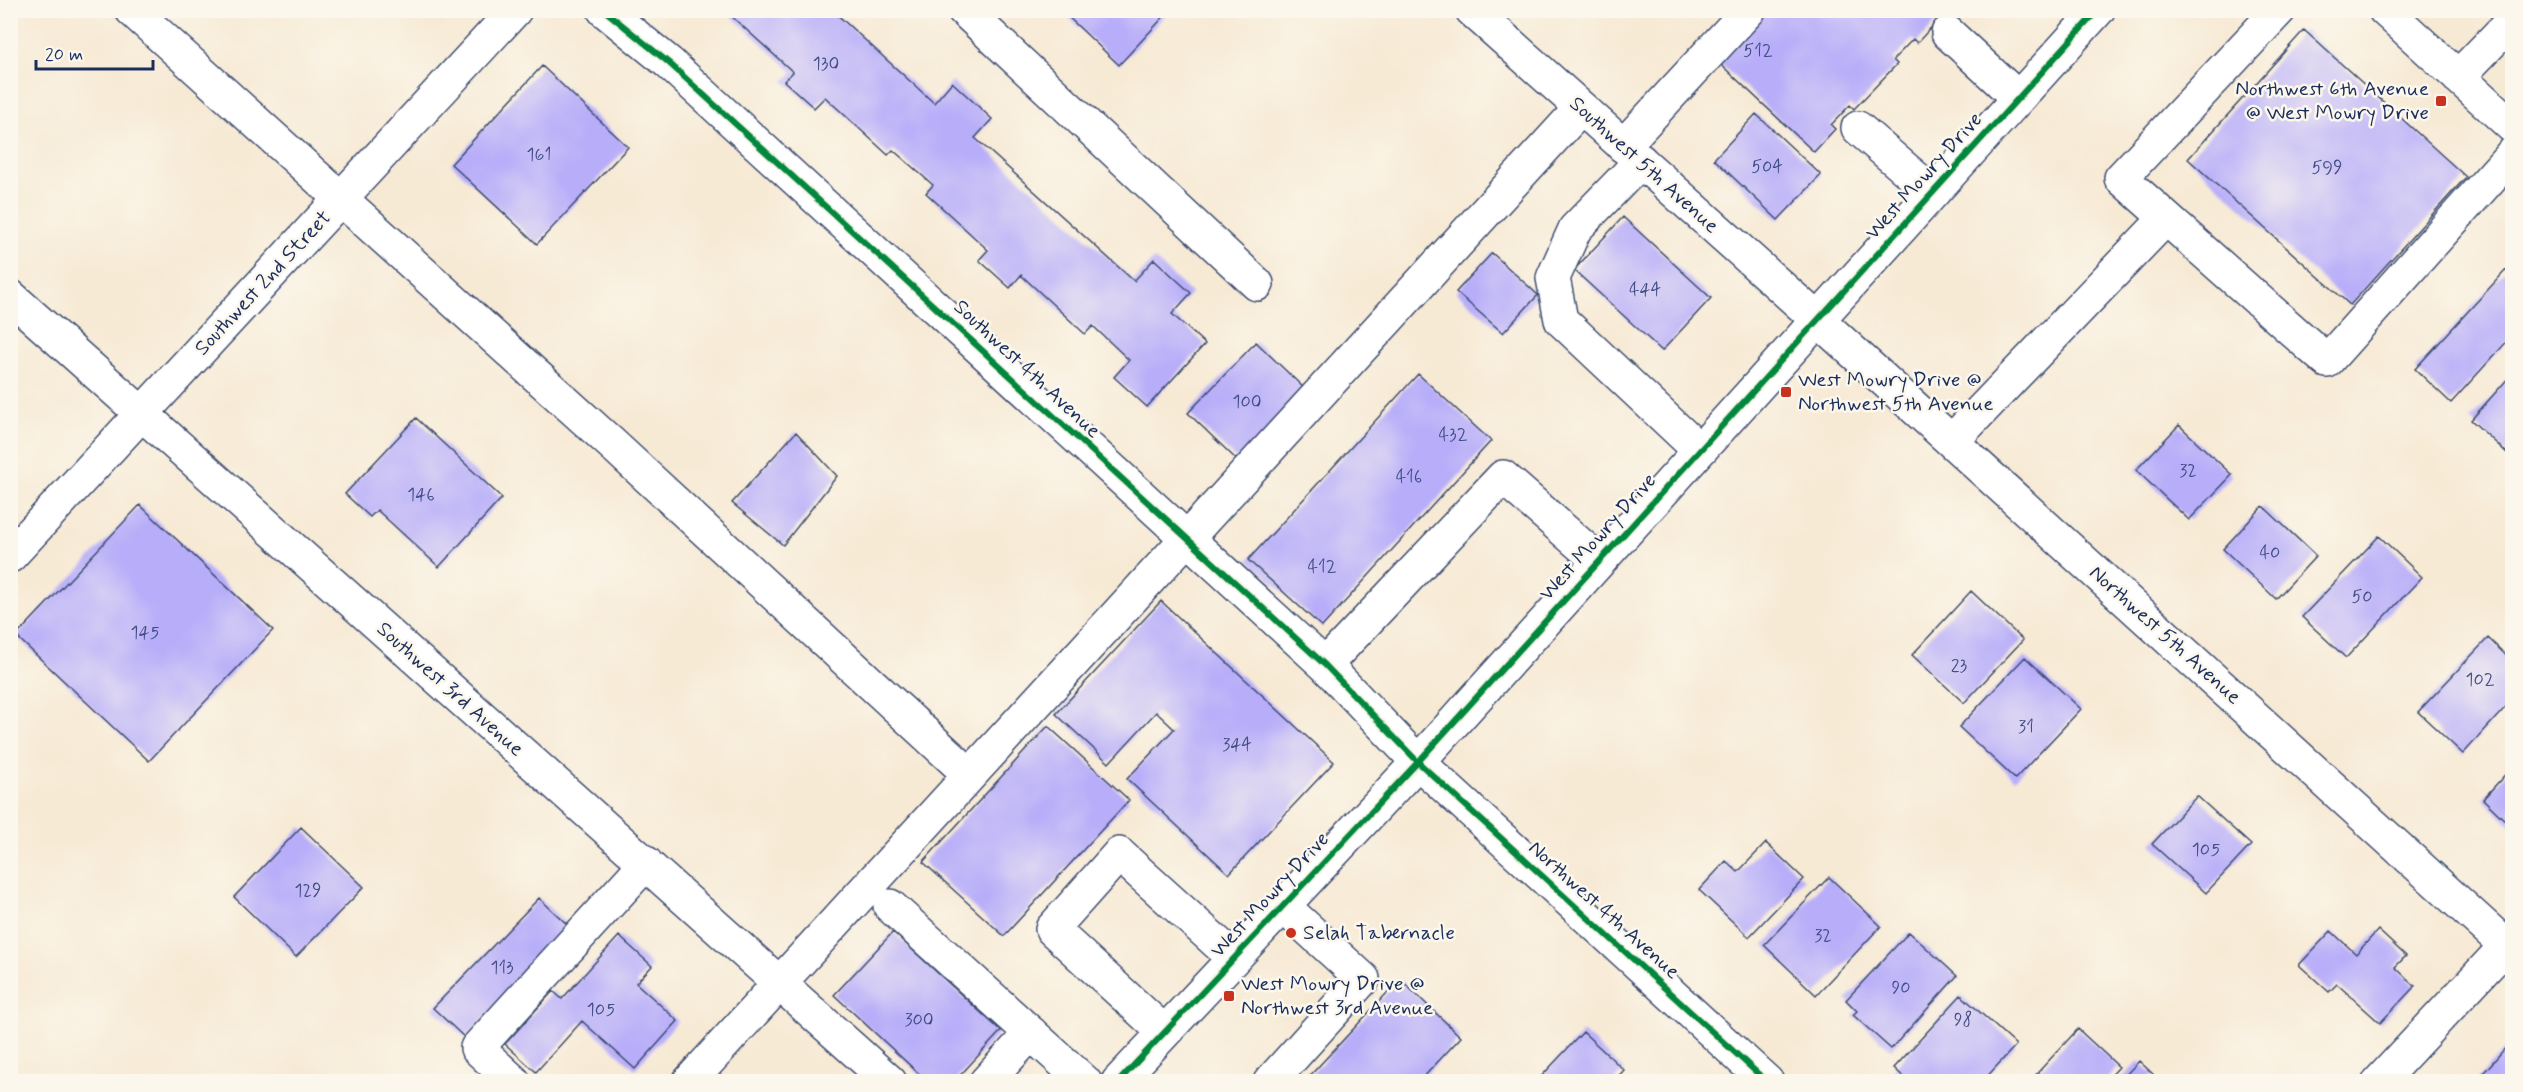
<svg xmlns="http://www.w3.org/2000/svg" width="2523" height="1092" font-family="Mynerve,sans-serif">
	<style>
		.building { fill: #b7adf9 }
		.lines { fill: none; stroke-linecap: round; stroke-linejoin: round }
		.minor-casing { stroke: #3c4b70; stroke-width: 36 }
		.minor { stroke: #fff; stroke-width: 33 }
		.cycleway-casing { stroke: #fbf7ec; stroke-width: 10 }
		.cycleway { stroke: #00873e; stroke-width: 6 }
		.poi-dot { fill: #c8321e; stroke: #fbf7ec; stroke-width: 2 }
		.labels { text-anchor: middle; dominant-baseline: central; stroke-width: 5; stroke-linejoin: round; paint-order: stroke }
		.number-label { font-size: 18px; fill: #424e85 }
		.poi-label { font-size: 21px; fill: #1b2f5e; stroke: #fbf7ec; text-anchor: start }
		.street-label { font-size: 21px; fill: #1b2f5e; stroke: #fbf7ec }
	</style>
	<rect width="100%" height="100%" fill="#fbf7ec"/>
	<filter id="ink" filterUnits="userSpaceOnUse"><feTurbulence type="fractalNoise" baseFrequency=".0167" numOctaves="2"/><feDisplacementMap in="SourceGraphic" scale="12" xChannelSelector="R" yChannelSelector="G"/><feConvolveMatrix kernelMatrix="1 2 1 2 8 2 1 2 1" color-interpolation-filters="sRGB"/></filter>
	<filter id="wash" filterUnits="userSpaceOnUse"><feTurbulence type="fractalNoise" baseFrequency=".008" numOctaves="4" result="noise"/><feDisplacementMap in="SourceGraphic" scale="24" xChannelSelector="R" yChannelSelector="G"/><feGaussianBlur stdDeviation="1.35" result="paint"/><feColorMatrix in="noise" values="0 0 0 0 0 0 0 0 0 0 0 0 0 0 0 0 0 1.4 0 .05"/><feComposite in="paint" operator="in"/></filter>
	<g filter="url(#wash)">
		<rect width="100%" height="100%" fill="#f7ead5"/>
		<g id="blocks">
			<path class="building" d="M 732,10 L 832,10 L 934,103 L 952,82 L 992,119 L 975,138 L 1134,281 L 1154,259 L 1191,293 L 1172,314 L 1205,344 L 1147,407 L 1114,377 L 1129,360 L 1093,326 L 1085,334 L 1021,275 L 1010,288 L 979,260 L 988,250 L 926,193 L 933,185 L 893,150 L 888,155 L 825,97 L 814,108 L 784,81 L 793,72 L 729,14 Z
				M 1061,10 L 1170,10 L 1119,65 Z
				M 1761,10 L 1947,10 L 1917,43 L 1913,39 L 1893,60 L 1897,64 L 1854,109 L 1850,105 L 1831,125 L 1835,129 L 1814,152 L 1715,59 Z
				M 2304,30 L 2466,177 L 2350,305 L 2188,159 Z
				M 542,66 L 628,147 L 537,244 L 451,164 Z
				M 1756,114 L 1821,175 L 1778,220 L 1714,159 Z
				M 1623,217 L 1711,298 L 1662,351 L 1574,270 Z
				M 1492,253 L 1538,295 L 1503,333 L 1456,292 Z
				M 2506,270 L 2512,276 L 2512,336 L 2451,403 L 2415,369 Z
				M 1256,342 L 1307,391 L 1239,462 L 1188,413 Z
				M 1418,374 L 1491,441 L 1322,627 L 1248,560 Z
				M 2512,374 L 2512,449 L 2508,454 L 2471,420 Z
				M 416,418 L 502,498 L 439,567 L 377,510 L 370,517 L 345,494 Z
				M 2179,425 L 2232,475 L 2189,520 L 2136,470 Z
				M 796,432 L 837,476 L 783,545 L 732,503 Z
				M 140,505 L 273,630 L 149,761 L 16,636 Z
				M 2263,506 L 2316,556 L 2276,599 L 2223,549 Z
				M 2379,536 L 2422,577 L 2346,658 L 2302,617 Z
				M 1971,591 L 2023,640 L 1964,703 L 1912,655 Z
				M 1161,601 L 1334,762 L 1229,874 L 1127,779 L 1174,729 L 1156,712 L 1109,763 L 1056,714 Z
				M 2488,638 L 2512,661 L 2512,700 L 2463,754 L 2418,712 Z
				M 2025,657 L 2081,709 L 2015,779 L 1959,727 Z
				M 1048,726 L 1129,800 L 1004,936 L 923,862 Z
				M 2512,767 L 2512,827 L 2483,799 Z
				M 2197,796 L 2251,845 L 2206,893 L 2152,844 Z
				M 301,827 L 364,887 L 296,957 L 234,897 Z
				M 1766,843 L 1804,879 L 1749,937 L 1699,890 L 1726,861 L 1738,872 Z
				M 1829,877 L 1881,926 L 1816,995 L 1764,945 Z
				M 539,898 L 571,928 L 465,1038 L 433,1008 Z
				M 2378,930 L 2406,956 L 2395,967 L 2415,986 L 2380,1023 L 2337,984 L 2329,992 L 2299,965 L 2331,931 L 2356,954 Z
				M 893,932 L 1001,1031 L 954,1082 L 928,1082 L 834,995 Z
				M 1909,932 L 1957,976 L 1891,1049 L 1853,1015 L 1857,1011 L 1846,1000 Z
				M 619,936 L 652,966 L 636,983 L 678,1021 L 635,1069 L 582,1021 L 536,1072 L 505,1044 L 553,991 L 562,999 Z
				M 1400,979 L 1461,1037 L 1419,1082 L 1304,1082 Z
				M 1961,995 L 2016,1045 L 1982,1082 L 1909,1082 L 1894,1068 Z
				M 2078,1029 L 2119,1067 L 2105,1082 L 2029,1082 Z
				M 1583,1032 L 1624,1070 L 1613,1082 L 1536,1082 Z
				M 2508,1045 L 2512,1049 L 2512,1082 L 2479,1082 L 2477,1080 Z
				M 2139,1061 L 2153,1074 L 2147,1082 L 2119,1082 Z"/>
		</g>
	</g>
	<g filter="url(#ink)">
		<use href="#blocks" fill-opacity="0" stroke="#3c4b70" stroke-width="1.5"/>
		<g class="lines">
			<defs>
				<path id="minor" d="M 132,10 L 612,444 L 970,775
					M 604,10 L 669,63 L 1325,665 L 1418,762 L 1767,1082
					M 964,10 L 1257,284
					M 1472,10 L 1817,319 L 2512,951
					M 2385,10 L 2512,126
					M 1948,33 L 2018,98
					M 2458,77 L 2512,21
					M 1858,128 L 1932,192
					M 1623,146 L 1749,10
					M 1641,161 L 1575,229 L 1553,278 L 1561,320 L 1699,450
					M 2166,218 L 2327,361 L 2512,154
					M 10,296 L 890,1082
					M 1952,441 L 2166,218 L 2121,178 L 2279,10
					M 10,556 L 515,10
					M 1325,665 L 1503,477 L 1599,561
					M 890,906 L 1085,1082
					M 1164,1032 L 1052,929 L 1119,854 L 1234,958
					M 514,1082 L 477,1048 L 646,863
					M 689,1082 L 1581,108
					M 986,1082 L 1031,1033
					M 1118,1082 L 1418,762 L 2098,10
					M 1270,1082 L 1363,979 L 1283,906
					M 2379,1082 L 2507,945"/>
			</defs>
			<use href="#minor" class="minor-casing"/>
			<use href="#minor" class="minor"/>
			<defs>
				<path id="cycleway" d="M 604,10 L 669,63 L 1325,665 L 1418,762 L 1767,1082
					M 1118,1082 L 1418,762 L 2098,10"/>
			</defs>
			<use href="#cycleway" class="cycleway-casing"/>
			<use href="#cycleway" class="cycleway"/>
		</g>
	</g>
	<g class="poi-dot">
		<rect x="2435" y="95" width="12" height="12" rx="3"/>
		<rect x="1780" y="386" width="12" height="12" rx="3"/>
		<circle cx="1291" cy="933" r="6"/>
		<rect x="1223" y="990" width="12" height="12" rx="3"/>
	</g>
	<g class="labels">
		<g class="number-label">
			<text x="1758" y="51">512</text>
			<text x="826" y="64">130</text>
			<text x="539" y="155">161</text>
			<text x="1767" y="167">504</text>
			<text x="2327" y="168">599</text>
			<text x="1645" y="290">444</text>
			<text x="1247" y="402">100</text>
			<text x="1453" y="435">432</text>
			<text x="2188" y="471">32</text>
			<text x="1409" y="477">416</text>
			<text x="421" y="495">146</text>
			<text x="2270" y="553">40</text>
			<text x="1322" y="567">412</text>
			<text x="2362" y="597">50</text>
			<text x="145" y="633">145</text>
			<text x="1959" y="666">23</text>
			<text x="2480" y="680">102</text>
			<text x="2026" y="727">31</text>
			<text x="1237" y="745">344</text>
			<text x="2206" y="850">105</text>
			<text x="308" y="891">129</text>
			<text x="1823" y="936">32</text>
			<text x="502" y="968">113</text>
			<text x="1901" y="988">90</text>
			<text x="601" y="1010">105</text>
			<text x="919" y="1020">300</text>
			<text x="1963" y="1020">98</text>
		</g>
		<g class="poi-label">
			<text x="2429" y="89" text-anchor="end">Northwest 6th Avenue<tspan x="2429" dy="24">@ West Mowry Drive</tspan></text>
			<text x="1798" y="380">West Mowry Drive @<tspan x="1798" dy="24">Northwest 5th Avenue</tspan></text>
			<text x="1303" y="933">Selah Tabernacle</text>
			<text x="1241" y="984">West Mowry Drive @<tspan x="1241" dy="24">Northwest 3rd Avenue</tspan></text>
		</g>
		<g class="street-label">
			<text transform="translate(1644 165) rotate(42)">Southwest 5th Avenue</text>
			<text transform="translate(1924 176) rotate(-48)">West Mowry Drive</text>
			<text transform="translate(263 283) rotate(-47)">Southwest 2nd Street</text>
			<text transform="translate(1027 369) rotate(43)">Southwest 4th Avenue</text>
			<text transform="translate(1598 537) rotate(-48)">West Mowry Drive</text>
			<text transform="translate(2165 635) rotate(42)">Northwest 5th Avenue</text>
			<text transform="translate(450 689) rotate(42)">Southwest 3rd Avenue</text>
			<text transform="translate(1270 895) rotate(-47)">West Mowry Drive</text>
			<text transform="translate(1604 910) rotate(42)">Northwest 4th Avenue</text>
		</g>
	</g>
	<rect width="2523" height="1092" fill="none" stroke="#fbf7ec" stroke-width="36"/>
	<path d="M36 60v9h117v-9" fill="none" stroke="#1b2f5e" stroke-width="3"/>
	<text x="45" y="60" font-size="18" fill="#1b2f5e" stroke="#fbf7ec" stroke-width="4.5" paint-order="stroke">20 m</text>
</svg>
